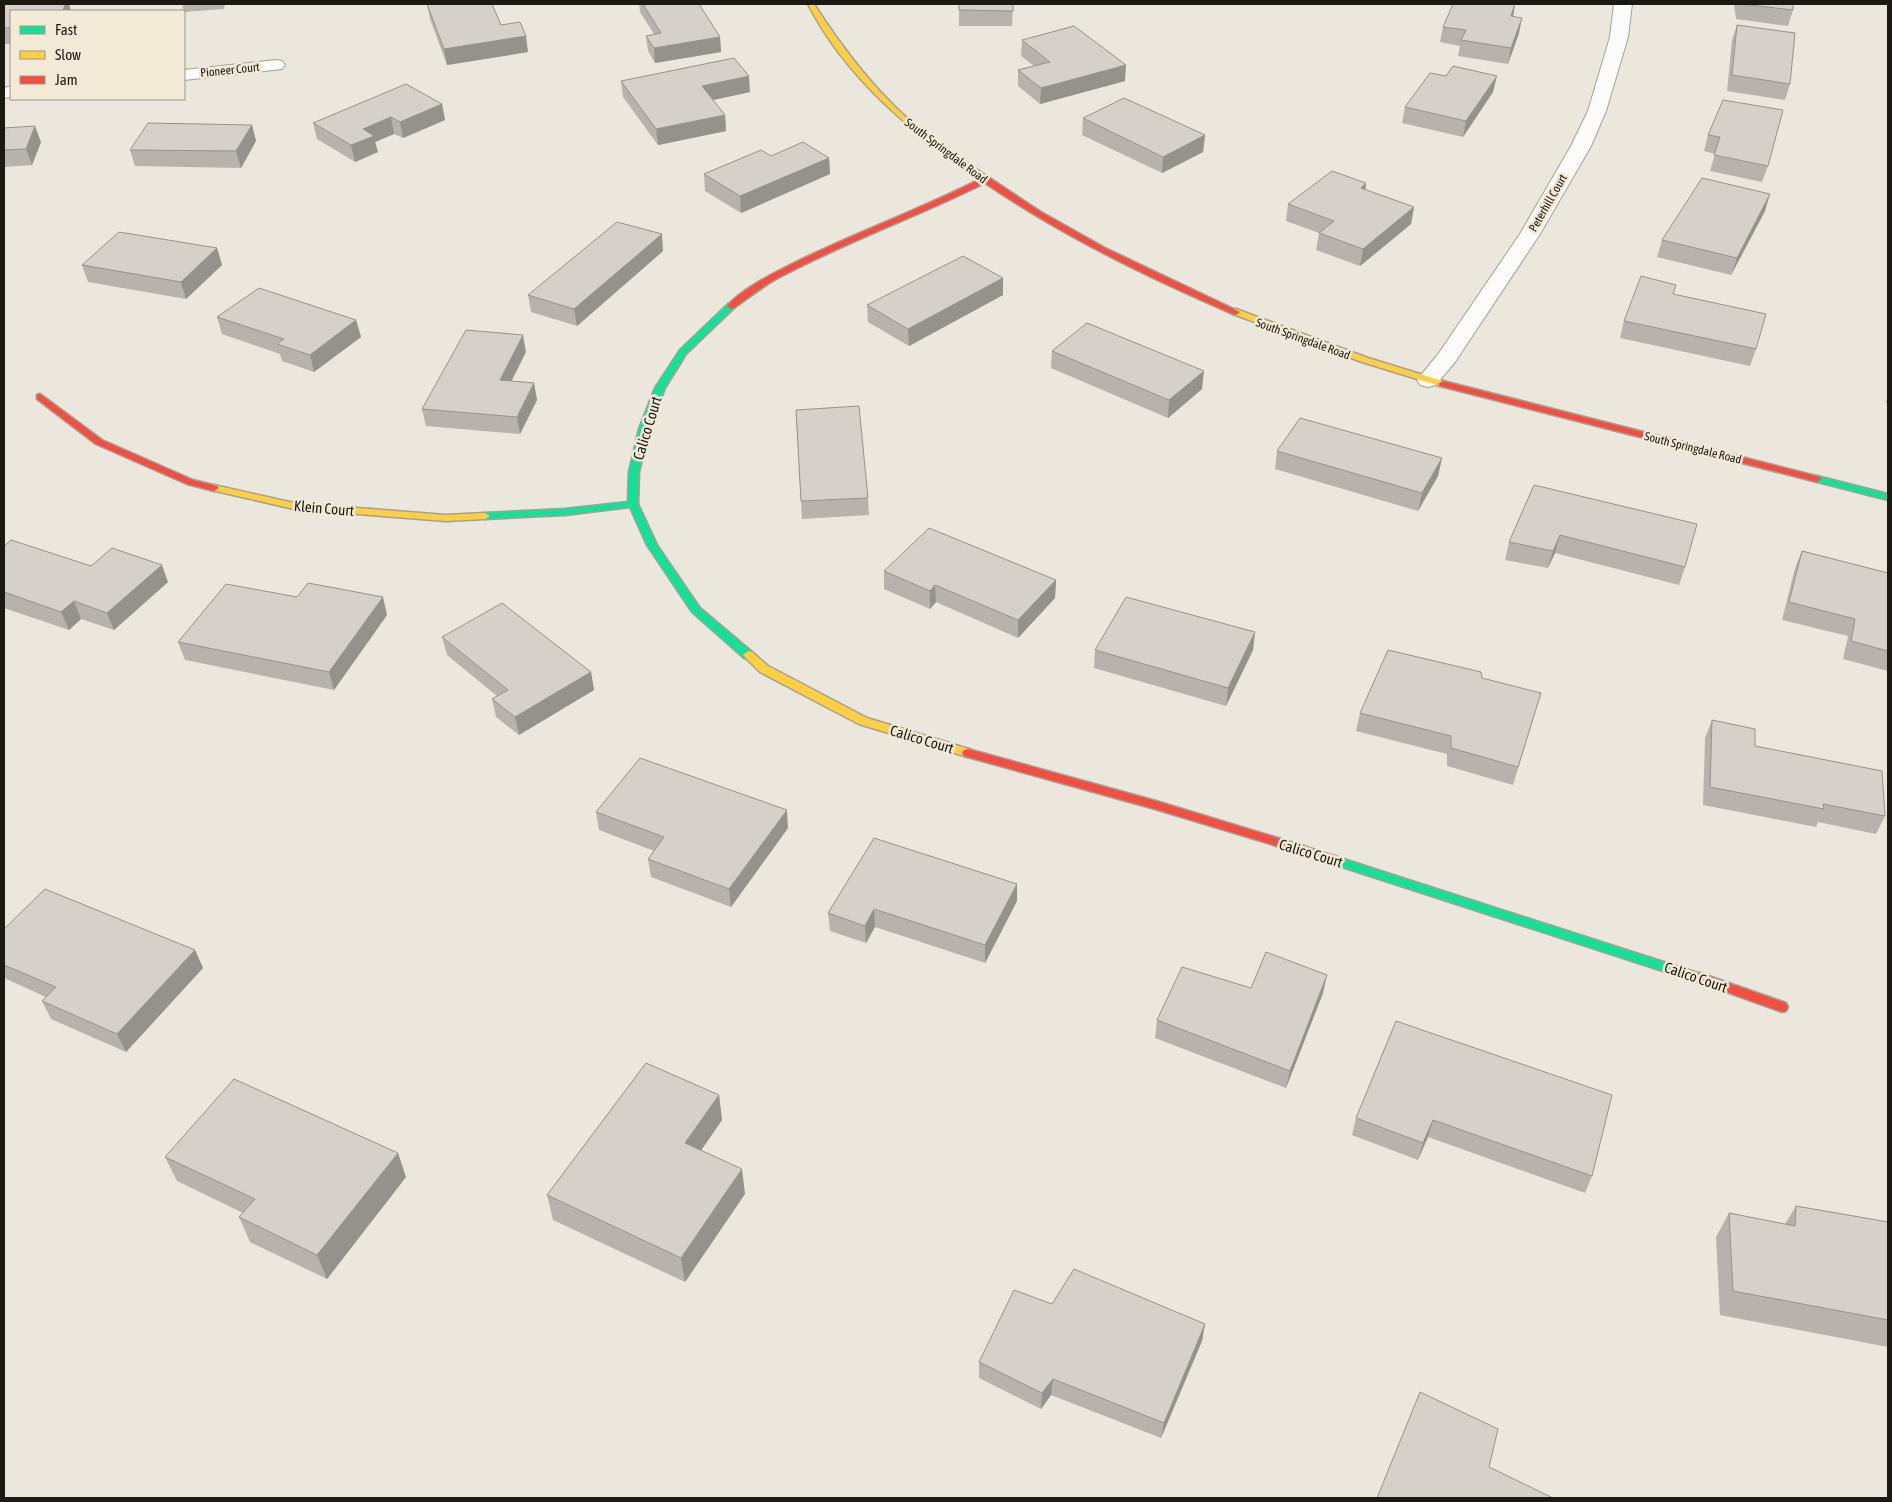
<svg xmlns="http://www.w3.org/2000/svg" width="1892" height="1502" font-family="'Asap Condensed',sans-serif">
	<style>
		.lines { fill: none; stroke-linecap: round; stroke-linejoin: round }
		.street-casing { stroke: #a4a098; stroke-width: 2 }
		.fast-casing { stroke: #a4a098; stroke-width: 3 }
		.slow-casing { stroke: #a4a098; stroke-width: 3 }
		.jam-casing { stroke: #a4a098; stroke-width: 3 }
		.street { fill: #fcfbfa; fill-rule: evenodd }
		.fast { fill: #16e098; fill-rule: evenodd }
		.slow { fill: #ffcf43; fill-rule: evenodd }
		.jam { fill: #f24e42; fill-rule: evenodd }
		.wall { fill: #b7b3ac }
		.shaded-wall { fill: #95928c }
		.building { fill: #d5d0c8; stroke: #95928c }
		.labels { text-anchor: middle; dominant-baseline: central; stroke-width: 5; stroke-linejoin: round; paint-order: stroke }
		.far-street-label { font-size: 12px; fill: #1c1913; stroke: #f2e9d7 }
		.street-label { font-size: 15px; fill: #1c1913; stroke: #f2e9d7 }
	</style>
	<rect width="100%" height="100%" fill="#ece7dd"/>
	<g class="lines">
		<defs>
			<path id="street" d="M 1614,4 L 1632,4 L 1628,37 L 1606,111 L 1591,146 L 1540,234 L 1455,362 L 1436,385 L 1428,387 L 1420,385 L 1417,380 L 1439,353 L 1520,234 L 1571,146 L 1588,111 L 1610,37 Z
				M 276,60 L 282,61 L 285,65 L 282,69 L 184,80 L 184,70 Z
				M 11,86 L 11,97 L 4,98 L 4,88 Z"/>
			<path id="fast" d="M 731,303 L 735,306 L 734,308 L 686,354 L 665,388 L 649,429 L 639,472 L 638,504 L 657,545 L 700,608 L 752,652 L 753,655 L 748,659 L 744,658 L 692,612 L 647,545 L 630,507 L 565,515 L 485,519 L 480,516 L 485,513 L 565,509 L 628,502 L 629,472 L 639,429 L 655,388 L 680,350 L 728,304 Z
				M 1817,476 L 1888,494 L 1888,500 L 1814,481 L 1812,479 L 1814,477 Z
				M 1300,845 L 1704,975 L 1706,978 L 1704,981 L 1700,983 L 1296,852 L 1294,849 L 1296,846 Z"/>
			<path id="slow" d="M 808,4 L 814,4 C 841,46 871,86 908,119 C 930,138 955,154 979,171 L 979,175 L 973,175 C 907,128 846,77 808,4 Z
				M 1236,309 L 1368,358 L 1446,382 L 1448,384 L 1443,387 L 1440,386 L 1362,362 L 1233,314 L 1233,310 Z
				M 214,485 L 294,503 L 446,515 L 485,513 L 490,516 L 485,519 L 446,521 L 294,509 L 211,490 L 209,488 Z
				M 748,651 L 752,652 L 768,666 L 867,718 L 972,750 L 974,753 L 968,757 L 859,724 L 760,672 L 743,655 Z"/>
			<path id="jam" d="M 973,171 L 979,171 L 1041,212 L 1105,248 L 1240,312 L 1236,315 L 1233,314 C 1147,277 1063,236 985,183 C 917,217 845,242 778,278 C 763,286 748,298 734,308 L 731,309 L 727,306 C 742,289 774,273 794,263 C 855,233 919,210 980,179 L 973,175 Z
				M 1443,381 L 1820,477 L 1822,479 L 1817,482 L 1440,386 L 1438,384 Z
				M 40,394 L 102,440 L 193,480 L 217,486 L 219,488 L 214,491 L 187,484 L 96,444 L 37,399 L 37,395 Z
				M 968,749 L 1156,801 L 1304,846 L 1306,849 L 1304,852 L 1300,853 L 1155,809 L 964,756 L 962,753 L 964,750 Z
				M 1700,973 L 1786,1003 L 1788,1007 L 1786,1011 L 1782,1012 L 1696,981 L 1694,978 L 1696,975 Z"/>
		</defs>
		<use href="#street" class="street-casing"/>
		<use href="#fast" class="fast-casing"/>
		<use href="#slow" class="slow-casing"/>
		<use href="#jam" class="jam-casing"/>
		<use href="#street" class="street"/>
		<use href="#fast" class="fast"/>
		<use href="#slow" class="slow"/>
		<use href="#jam" class="jam"/>
	</g>
	<path class="wall" d="M 4,4 L 69,4 L 71,11 L 11,11 L 11,44 L 4,44 Z
		M 182,4 L 225,4 L 224,9 L 184,12 Z
		M 427,4 L 501,25 L 528,52 L 447,65 L 430,19 Z
		M 639,4 L 699,4 L 720,37 L 721,52 L 655,63 L 648,51 L 646,36 L 654,34 L 640,12 Z
		M 1013,4 L 1012,26 L 959,26 L 959,10 Z
		M 1515,4 L 1513,16 L 1519,33 L 1508,64 L 1458,56 L 1460,46 L 1440,42 L 1443,27 Z
		M 1734,4 L 1793,4 L 1793,10 L 1788,26 L 1736,19 Z
		M 1737,25 L 1790,84 L 1785,100 L 1727,91 L 1732,40 Z
		M 1022,40 L 1125,81 L 1040,104 L 1018,86 L 1018,70 L 1034,66 L 1021,56 Z
		M 621,81 L 750,92 L 713,100 L 725,115 L 726,131 L 658,145 L 623,97 Z
		M 1493,92 L 1463,137 L 1402,123 L 1405,107 Z
		M 1723,100 L 1768,166 L 1762,182 L 1710,171 L 1715,154 L 1704,151 L 1708,135 Z
		M 442,104 L 445,120 L 403,138 L 394,134 L 375,142 L 378,152 L 355,162 L 317,139 L 313,123 Z
		M 1083,118 L 1205,135 L 1203,152 L 1162,173 L 1082,135 Z
		M 252,125 L 256,141 L 241,168 L 135,166 L 130,150 Z
		M 4,128 L 41,142 L 32,165 L 4,167 Z
		M 771,156 L 829,158 L 830,174 L 741,213 L 705,191 L 704,174 Z
		M 1366,183 L 1365,190 L 1414,207 L 1411,224 L 1360,266 L 1316,250 L 1319,233 L 1286,221 L 1288,204 Z
		M 1765,211 L 1731,275 L 1657,257 L 1662,240 Z
		M 217,248 L 222,265 L 186,299 L 88,282 L 82,265 Z
		M 663,251 L 577,326 L 531,312 L 528,295 Z
		M 1003,278 L 1003,295 L 909,346 L 868,322 L 867,305 Z
		M 1673,294 L 1756,349 L 1750,366 L 1620,338 L 1624,321 Z
		M 217,317 L 356,320 L 361,337 L 314,372 L 282,361 L 280,354 L 222,334 Z
		M 1052,351 L 1202,389 L 1168,418 L 1051,368 Z
		M 526,352 L 511,381 L 534,383 L 537,400 L 520,434 L 426,426 L 422,409 Z
		M 1888,392 L 1888,404 L 1886,403 Z
		M 796,410 L 868,498 L 869,515 L 802,519 Z
		M 1277,451 L 1442,458 L 1438,476 L 1418,511 L 1275,469 Z
		M 1534,485 L 1685,567 L 1679,585 L 1555,553 L 1548,568 L 1505,560 L 1509,542 Z
		M 4,546 L 91,566 L 168,582 L 114,630 L 81,619 L 69,630 L 4,608 Z
		M 1802,551 L 1888,573 L 1888,671 L 1843,659 L 1848,636 L 1782,620 L 1795,568 Z
		M 884,571 L 1056,580 L 1055,598 L 1018,638 L 936,602 L 930,609 L 884,589 Z
		M 297,597 L 387,615 L 334,690 L 185,660 L 178,642 Z
		M 1255,632 L 1253,650 L 1226,706 L 1094,668 L 1095,650 Z
		M 442,637 L 591,672 L 594,690 L 519,735 L 496,717 L 492,699 L 497,696 L 447,655 Z
		M 1482,678 L 1541,693 L 1513,785 L 1447,766 L 1447,754 L 1356,731 L 1360,713 Z
		M 1712,720 L 1755,746 L 1885,816 L 1876,834 L 1818,822 L 1816,827 L 1703,805 L 1705,738 Z
		M 596,812 L 788,828 L 731,907 L 651,877 L 648,859 L 654,851 L 599,830 Z
		M 1017,884 L 1017,901 L 985,963 L 875,927 L 866,943 L 830,931 L 828,913 Z
		M 4,929 L 195,950 L 203,968 L 126,1052 L 51,1019 L 42,1001 L 46,997 L 4,978 Z
		M 1251,988 L 1323,993 L 1286,1088 L 1155,1038 L 1157,1020 Z
		M 1396,1021 L 1592,1176 L 1585,1193 L 1428,1137 L 1418,1160 L 1352,1135 L 1356,1118 Z
		M 719,1095 L 722,1120 L 701,1150 L 745,1194 L 685,1282 L 553,1220 L 547,1195 Z
		M 165,1157 L 406,1177 L 327,1279 L 250,1242 L 239,1217 L 243,1213 L 177,1181 Z
		M 1796,1206 L 1888,1222 L 1888,1347 L 1720,1315 L 1716,1237 L 1729,1213 L 1785,1224 Z
		M 1052,1304 L 1205,1324 L 1202,1341 L 1161,1438 L 1051,1395 L 1041,1409 L 979,1378 L 979,1362 Z"/>
	<path class="shaded-wall" d="M 65,4 L 69,4 L 71,11 L 63,11 Z
		M 1515,4 L 1513,17 L 1511,16 Z
		M 1522,18 L 1519,33 L 1508,64 L 1511,48 Z
		M 526,36 L 528,52 L 447,65 L 444,49 Z
		M 720,37 L 721,52 L 655,63 L 654,48 Z
		M 1126,65 L 1125,81 L 1040,104 L 1041,88 Z
		M 749,76 L 750,92 L 704,102 L 702,86 Z
		M 1497,76 L 1493,92 L 1463,137 L 1466,121 Z
		M 442,104 L 445,120 L 403,138 L 400,122 Z
		M 725,115 L 726,131 L 658,145 L 656,129 Z
		M 391,117 L 394,134 L 375,142 L 378,152 L 355,162 L 351,145 L 363,129 Z
		M 252,125 L 256,141 L 241,168 L 236,151 Z
		M 35,126 L 41,142 L 32,165 L 26,149 Z
		M 1205,135 L 1203,152 L 1162,173 L 1163,157 Z
		M 829,158 L 830,174 L 741,213 L 740,196 Z
		M 1366,183 L 1364,200 L 1361,188 Z
		M 1770,194 L 1765,211 L 1731,275 L 1737,258 Z
		M 1414,207 L 1411,224 L 1360,266 L 1363,249 Z
		M 662,234 L 663,251 L 577,326 L 574,309 Z
		M 217,248 L 222,265 L 186,299 L 181,282 Z
		M 1003,278 L 1003,295 L 909,346 L 908,329 Z
		M 356,320 L 361,337 L 314,372 L 310,355 Z
		M 523,335 L 526,352 L 503,398 L 500,380 Z
		M 1204,371 L 1202,389 L 1168,418 L 1169,400 Z
		M 534,383 L 537,400 L 520,434 L 517,417 Z
		M 1442,458 L 1438,476 L 1418,511 L 1422,493 Z
		M 1560,535 L 1555,553 L 1548,568 L 1553,551 Z
		M 162,565 L 168,582 L 114,630 L 107,613 Z
		M 1056,580 L 1055,598 L 1018,638 L 1018,620 Z
		M 935,585 L 936,602 L 930,609 L 930,591 Z
		M 383,597 L 387,615 L 334,690 L 329,672 Z
		M 74,601 L 81,619 L 69,630 L 61,612 Z
		M 1255,632 L 1253,650 L 1226,706 L 1228,688 Z
		M 591,672 L 594,690 L 519,735 L 515,717 Z
		M 787,810 L 788,828 L 731,907 L 729,889 Z
		M 1017,884 L 1017,901 L 985,963 L 985,945 Z
		M 874,909 L 875,927 L 866,943 L 865,926 Z
		M 195,950 L 203,968 L 126,1052 L 117,1034 Z
		M 1327,975 L 1323,993 L 1286,1088 L 1290,1071 Z
		M 719,1095 L 722,1120 L 689,1168 L 685,1143 Z
		M 1433,1120 L 1428,1137 L 1418,1160 L 1423,1143 Z
		M 398,1153 L 406,1177 L 327,1279 L 317,1255 Z
		M 742,1169 L 745,1194 L 685,1282 L 681,1258 Z
		M 1205,1324 L 1202,1341 L 1161,1438 L 1164,1423 Z
		M 1053,1379 L 1051,1395 L 1041,1409 L 1042,1393 Z"/>
	<path class="building" d="M 4,4 L 65,4 L 63,11 L 11,11 L 11,28 L 4,28 Z
		M 427,4 L 492,4 L 501,25 L 520,22 L 526,36 L 444,49 Z
		M 643,4 L 699,4 L 720,37 L 654,48 L 646,36 L 661,33 Z
		M 959,4 L 1013,4 L 1013,11 L 959,10 Z
		M 1453,4 L 1515,4 L 1511,16 L 1522,18 L 1511,48 L 1461,40 L 1466,30 L 1443,27 Z
		M 1741,4 L 1793,4 L 1793,10 Z
		M 1737,25 L 1795,33 L 1790,84 L 1732,75 Z
		M 1074,26 L 1126,65 L 1041,88 L 1018,70 L 1050,62 L 1022,40 Z
		M 734,58 L 749,76 L 702,86 L 725,115 L 656,129 L 621,81 Z
		M 1453,66 L 1497,76 L 1466,121 L 1405,107 L 1430,73 L 1446,76 Z
		M 406,84 L 442,104 L 400,122 L 391,117 L 363,129 L 374,136 L 351,145 L 313,123 Z
		M 1124,98 L 1205,135 L 1163,157 L 1083,118 Z
		M 1723,100 L 1783,110 L 1768,166 L 1714,155 L 1720,137 L 1708,135 Z
		M 148,123 L 252,125 L 236,151 L 130,150 Z
		M 35,126 L 26,149 L 4,150 L 4,128 Z
		M 803,142 L 829,158 L 740,196 L 704,174 L 761,150 L 771,156 Z
		M 1332,171 L 1366,183 L 1361,188 L 1414,207 L 1363,249 L 1319,233 L 1334,221 L 1288,204 Z
		M 1702,178 L 1770,194 L 1737,258 L 1662,240 Z
		M 617,222 L 662,234 L 574,309 L 528,295 Z
		M 119,232 L 217,248 L 181,282 L 82,265 Z
		M 963,256 L 1003,278 L 908,329 L 867,305 Z
		M 1641,276 L 1676,285 L 1673,294 L 1766,314 L 1756,349 L 1624,321 Z
		M 259,288 L 356,320 L 310,355 L 277,344 L 284,339 L 217,317 Z
		M 1087,323 L 1204,371 L 1169,400 L 1052,351 Z
		M 466,330 L 523,335 L 500,380 L 534,383 L 517,417 L 422,409 Z
		M 859,406 L 868,498 L 801,501 L 796,410 Z
		M 1300,418 L 1442,458 L 1422,493 L 1277,451 Z
		M 1534,485 L 1697,524 L 1685,567 L 1560,535 L 1553,551 L 1509,542 Z
		M 929,528 L 1056,580 L 1018,620 L 935,585 L 930,591 L 884,571 Z
		M 11,540 L 91,566 L 112,548 L 162,565 L 107,613 L 74,601 L 61,612 L 4,592 L 4,546 Z
		M 1802,551 L 1888,573 L 1888,651 L 1851,641 L 1855,619 L 1789,602 Z
		M 308,583 L 383,597 L 329,672 L 178,642 L 226,584 L 297,597 Z
		M 1126,597 L 1255,632 L 1228,688 L 1095,650 Z
		M 502,603 L 591,672 L 515,717 L 492,699 L 508,690 L 442,637 Z
		M 1388,650 L 1481,672 L 1482,678 L 1541,693 L 1518,767 L 1451,748 L 1451,736 L 1360,713 Z
		M 1712,720 L 1755,729 L 1755,746 L 1882,771 L 1885,816 L 1823,804 L 1824,809 L 1710,787 Z
		M 640,758 L 787,810 L 729,889 L 648,859 L 664,837 L 596,812 Z
		M 874,838 L 1017,884 L 985,945 L 874,909 L 865,926 L 828,913 Z
		M 45,889 L 195,950 L 117,1034 L 42,1001 L 56,987 L 4,965 L 4,929 Z
		M 1266,952 L 1327,975 L 1290,1071 L 1157,1020 L 1182,967 L 1251,988 Z
		M 1396,1021 L 1612,1095 L 1592,1176 L 1433,1120 L 1423,1143 L 1356,1118 Z
		M 646,1063 L 719,1095 L 685,1143 L 742,1169 L 681,1258 L 547,1195 Z
		M 234,1079 L 398,1153 L 317,1255 L 239,1217 L 255,1199 L 165,1157 Z
		M 1796,1206 L 1888,1222 L 1888,1320 L 1733,1291 L 1729,1213 L 1795,1226 Z
		M 1074,1269 L 1205,1324 L 1164,1423 L 1053,1379 L 1042,1393 L 979,1362 L 1014,1290 L 1052,1304 Z
		M 1420,1392 L 1498,1429 L 1489,1467 L 1553,1498 L 1377,1498 Z"/>
	<g class="labels">
		<g class="far-street-label">
			<text transform="translate(230 70) rotate(-6)">Pioneer Court</text>
			<text transform="translate(946 151) rotate(37)">South Springdale Road</text>
			<text transform="translate(1548 203) rotate(-60)">Peterhill Court</text>
			<text transform="translate(1303 339) rotate(20)">South Springdale Road</text>
			<text transform="translate(1693 448) rotate(14)">South Springdale Road</text>
		</g>
		<g class="street-label">
			<text transform="translate(647 428) rotate(-73)">Calico Court</text>
			<text transform="translate(324 508) rotate(5)">Klein Court</text>
			<text transform="translate(922 739) rotate(17)">Calico Court</text>
			<text transform="translate(1311 853) rotate(17)">Calico Court</text>
			<text transform="translate(1696 977) rotate(19)">Calico Court</text>
		</g>
	</g>
	<rect width="1892" height="1502" fill="none" stroke="#1c1913" stroke-width="10"/>
	<rect x="10" y="10" width="175" height="90" fill="#f2e9d7" stroke="#9c9689"/>
	<rect x="20" y="26" width="25" height="8" fill="#16e098" stroke="#9c9689"/>
	<text x="55" y="35" font-size="15" fill="#1c1913">Fast</text>
	<rect x="20" y="51" width="25" height="8" fill="#ffcf43" stroke="#9c9689"/>
	<text x="55" y="60" font-size="15" fill="#1c1913">Slow</text>
	<rect x="20" y="76" width="25" height="8" fill="#f24e42" stroke="#9c9689"/>
	<text x="55" y="85" font-size="15" fill="#1c1913">Jam</text>
</svg>
